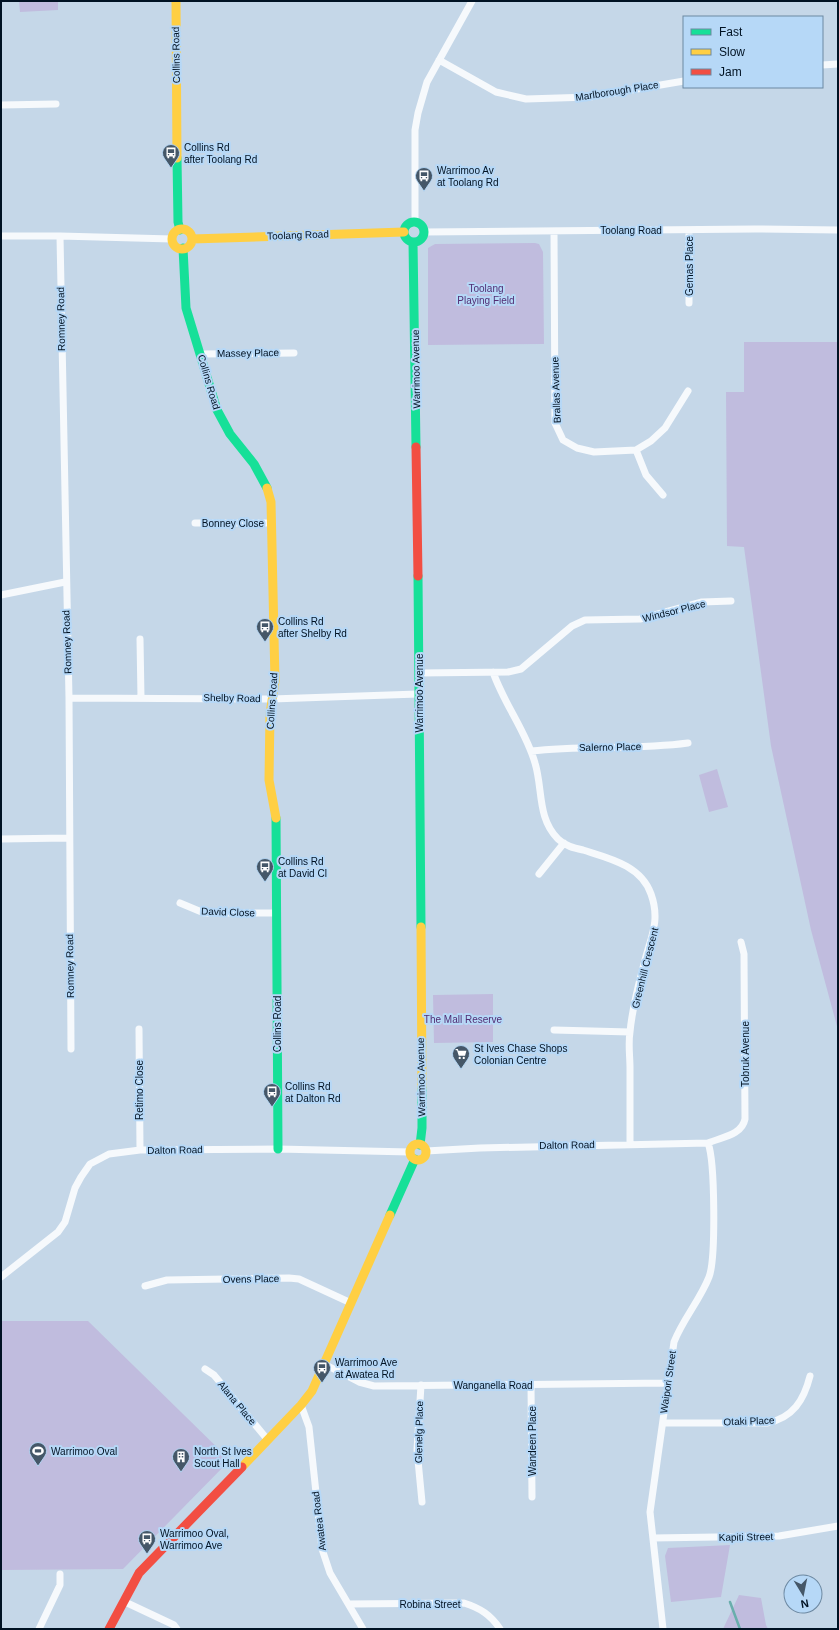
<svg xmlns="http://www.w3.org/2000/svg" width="839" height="1630" font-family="Helvetica,sans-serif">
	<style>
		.green { fill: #c0bcde }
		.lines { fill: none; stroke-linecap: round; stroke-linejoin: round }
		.stream { stroke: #69aeac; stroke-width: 2.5 }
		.street { stroke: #f6f9fc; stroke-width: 7 }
		.fast { stroke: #16e098; stroke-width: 9 }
		.slow { stroke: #ffcf43; stroke-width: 9 }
		.jam { stroke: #f24e42; stroke-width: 9 }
		.labels { text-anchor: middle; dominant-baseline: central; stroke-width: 4; stroke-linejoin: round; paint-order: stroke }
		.street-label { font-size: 10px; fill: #001223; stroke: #b6d8f7 }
		.poi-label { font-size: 10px; fill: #001223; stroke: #b6d8f7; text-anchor: start }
		.park-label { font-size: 10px; fill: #512d73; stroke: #b6d8f7 }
	</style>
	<rect width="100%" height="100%" fill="#c5d7e8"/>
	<path class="green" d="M 19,1 L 58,1 L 58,10 L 20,12 Z
		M 535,243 L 539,244 L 543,252 L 544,344 L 428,345 L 428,248 L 435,244 Z
		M 744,342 L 838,342 L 838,1030 L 811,930 L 771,746 L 744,547 L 727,546 L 726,392 L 744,392 Z
		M 717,769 L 728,807 L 709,812 L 699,775 Z
		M 493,994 L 493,1042 L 434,1043 L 433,995 Z
		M 1,1321 L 88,1321 L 230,1460 L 123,1569 L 1,1570 Z
		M 730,1545 L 721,1597 L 671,1602 L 665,1556 L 668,1548 Z
		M 739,1595 L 761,1598 L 766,1625 L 768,1629 L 723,1629 Z"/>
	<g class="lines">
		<path class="stream" d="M 730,1602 L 740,1629"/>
		<path class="street" d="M 439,60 L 496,92 L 526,99 L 590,97 L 684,81
			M 822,65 L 838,64
			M 1,105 L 56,104
			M 415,223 L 415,130 L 418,113 L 427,82 L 472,1
			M 554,231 L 555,423 L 563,440 L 577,448 L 594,452 L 636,450 L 651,441 L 665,428 L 688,391
			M 424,232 L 755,229 L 838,230
			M 1,236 L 60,236 L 172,239
			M 60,236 L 69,698 L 71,1049
			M 689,303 L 689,230
			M 201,354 L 294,353
			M 636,450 L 646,475 L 663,495
			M 195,523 L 271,523
			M 1,595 L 65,582
			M 140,639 L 141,698
			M 493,672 C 504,704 526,731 535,763 C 543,789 537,818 558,839 C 565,846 574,848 583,850 C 608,858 641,865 651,894 C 661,922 650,938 644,964 C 638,986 632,1010 630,1032 C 628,1044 630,1056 630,1068 C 630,1093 630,1119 630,1144
			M 419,673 L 508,672 L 521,669 L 572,626 L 585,620 L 640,619 L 702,602 L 731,601
			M 69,698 L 272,699 L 418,694
			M 531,751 C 583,745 636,750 688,743
			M 1,839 L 68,838
			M 539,874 L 564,843
			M 180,903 L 204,913 L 277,913
			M 139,1029 L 140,1150
			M 554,1030 L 630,1032
			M 426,1151 L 480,1148 L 708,1143 C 722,1137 742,1135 745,1119 L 744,954 L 741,942
			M 1,1277 L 58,1232 L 65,1222 L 75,1188 L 81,1177 L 90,1164 L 109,1154 L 140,1150 L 278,1149 L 410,1152
			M 145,1286 L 167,1280 L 289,1278 L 299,1279 L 351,1303
			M 324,1364 L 359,1382 L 374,1386 L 667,1383
			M 205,1369 L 214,1375 L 267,1439
			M 531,1384 L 532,1497
			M 421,1385 L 417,1450 L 422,1502
			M 301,1405 L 309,1427 L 322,1549 L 330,1573 L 363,1629
			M 663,1423 L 767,1423 C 793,1418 804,1400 810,1376
			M 653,1538 L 779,1536 L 838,1526
			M 123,1601 L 174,1625 L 177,1629
			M 349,1604 L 464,1603 C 480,1608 491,1615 500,1629
			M 39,1629 L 60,1585 L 60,1574
			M 663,1629 L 650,1512 L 674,1342 C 683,1319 700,1300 709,1277 C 716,1259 715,1161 708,1143"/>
		<path class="fast" d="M 177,158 L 178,222 L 180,230
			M404 232a10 10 0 1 1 20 0a10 10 0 1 1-20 0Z
			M 413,242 L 416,447
			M 183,248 L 186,308 L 217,410 L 230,434 L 254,464 L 267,488
			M 418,576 L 421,927
			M 276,818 L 278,1149
			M 420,1145 L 422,1128 L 422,1088
			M 390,1215 L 415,1159"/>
		<path class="slow" d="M 176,1 L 177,158
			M172 239a10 10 0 1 1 20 0a10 10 0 1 1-20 0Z
			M 192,239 L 404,232
			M 267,488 L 271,502 L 275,681 L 270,714 L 269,780 L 276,818
			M 421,927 L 422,1088
			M410 1152a8 8 0 1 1 16 0a8 8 0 1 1-16 0Z
			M 242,1467 L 301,1405 L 312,1391 L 390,1215"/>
		<path class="jam" d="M 416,447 L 418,576
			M 109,1629 L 139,1573 L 242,1467"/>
	</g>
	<defs>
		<symbol id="bus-pin" viewBox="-11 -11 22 30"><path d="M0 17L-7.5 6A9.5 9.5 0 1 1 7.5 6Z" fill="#455768" stroke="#b6d8f7"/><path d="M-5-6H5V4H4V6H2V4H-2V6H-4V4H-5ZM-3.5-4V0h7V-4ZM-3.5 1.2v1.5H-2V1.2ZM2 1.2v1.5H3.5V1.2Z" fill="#fff"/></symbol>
		<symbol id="supermarket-pin" viewBox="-11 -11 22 30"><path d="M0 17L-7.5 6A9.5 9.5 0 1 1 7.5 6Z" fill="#455768" stroke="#b6d8f7"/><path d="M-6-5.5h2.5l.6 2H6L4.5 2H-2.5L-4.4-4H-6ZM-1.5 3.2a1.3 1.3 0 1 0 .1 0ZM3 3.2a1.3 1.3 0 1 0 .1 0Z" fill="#fff"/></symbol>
		<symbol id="stadium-pin" viewBox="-11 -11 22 30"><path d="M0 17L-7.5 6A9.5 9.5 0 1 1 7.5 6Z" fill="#455768" stroke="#b6d8f7"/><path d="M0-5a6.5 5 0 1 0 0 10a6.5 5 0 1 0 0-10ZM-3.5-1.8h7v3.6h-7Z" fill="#fff"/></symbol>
		<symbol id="building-pin" viewBox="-11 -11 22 30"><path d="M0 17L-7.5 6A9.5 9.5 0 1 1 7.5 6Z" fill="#455768" stroke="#b6d8f7"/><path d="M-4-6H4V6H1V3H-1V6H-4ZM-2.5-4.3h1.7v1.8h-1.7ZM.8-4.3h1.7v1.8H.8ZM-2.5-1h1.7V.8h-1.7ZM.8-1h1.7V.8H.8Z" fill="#fff"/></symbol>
	</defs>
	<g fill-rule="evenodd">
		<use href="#bus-pin" x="161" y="143" width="20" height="27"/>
		<use href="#bus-pin" x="414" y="166" width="20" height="27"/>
		<use href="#bus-pin" x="255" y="617" width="20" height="27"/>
		<use href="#bus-pin" x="255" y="857" width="20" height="27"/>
		<use href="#supermarket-pin" x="451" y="1044" width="20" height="27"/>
		<use href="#bus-pin" x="262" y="1082" width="20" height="27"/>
		<use href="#bus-pin" x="312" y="1358" width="20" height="27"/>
		<use href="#stadium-pin" x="28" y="1441" width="20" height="27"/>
		<use href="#building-pin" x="171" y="1447" width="20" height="27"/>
		<use href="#bus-pin" x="137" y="1529" width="20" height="27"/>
	</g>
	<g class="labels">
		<g class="street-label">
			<text transform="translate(176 55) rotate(-91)">Collins Road</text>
			<text transform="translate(617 91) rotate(-9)">Marlborough Place</text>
			<text x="631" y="230">Toolang Road</text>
			<text transform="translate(298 235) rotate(-2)">Toolang Road</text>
			<text transform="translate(689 266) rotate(-90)">Gemas Place</text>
			<text transform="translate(61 319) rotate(-91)">Romney Road</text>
			<text transform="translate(248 353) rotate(-1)">Massey Place</text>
			<text transform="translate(416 369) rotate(-91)">Warrimoo Avenue</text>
			<text transform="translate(209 382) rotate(74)">Collins Road</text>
			<text transform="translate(556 390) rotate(-92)">Brallas Avenue</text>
			<text x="233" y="523">Bonney Close</text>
			<text transform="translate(674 611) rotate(-14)">Windsor Place</text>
			<text transform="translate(67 642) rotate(-92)">Romney Road</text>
			<text transform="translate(419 693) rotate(-90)">Warrimoo Avenue</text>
			<text transform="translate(232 698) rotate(1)">Shelby Road</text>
			<text transform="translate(272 701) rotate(-86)">Collins Road</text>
			<text transform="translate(610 747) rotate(-1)">Salerno Place</text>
			<text transform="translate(228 912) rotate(2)">David Close</text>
			<text transform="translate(70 966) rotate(-91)">Romney Road</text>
			<text transform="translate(645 968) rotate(-76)">Greenhill Crescent</text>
			<text transform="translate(277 1024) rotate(-90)">Collins Road</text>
			<text transform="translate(745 1054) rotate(-90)">Tobruk Avenue</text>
			<text transform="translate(421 1077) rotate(-91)">Warrimoo Avenue</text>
			<text transform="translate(139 1090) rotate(-90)">Retimo Close</text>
			<text transform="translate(567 1145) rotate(-1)">Dalton Road</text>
			<text transform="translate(175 1150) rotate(-1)">Dalton Road</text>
			<text transform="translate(251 1279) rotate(-1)">Ovens Place</text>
			<text transform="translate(668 1382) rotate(-82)">Waipori Street</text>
			<text x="493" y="1385">Wanganella Road</text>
			<text transform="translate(237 1403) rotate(50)">Alana Place</text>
			<text transform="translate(749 1421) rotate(-2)">Otaki Place</text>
			<text transform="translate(419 1432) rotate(-89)">Glenelg Place</text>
			<text transform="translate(532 1441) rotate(-90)">Wandeen Place</text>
			<text transform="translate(319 1521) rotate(-97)">Awatea Road</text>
			<text transform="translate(746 1537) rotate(-1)">Kapiti Street</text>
			<text x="430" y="1604">Robina Street</text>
		</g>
		<g class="poi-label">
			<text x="184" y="147">Collins Rd<tspan x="184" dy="12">after Toolang Rd</tspan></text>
			<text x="437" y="170">Warrimoo Av<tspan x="437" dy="12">at Toolang Rd</tspan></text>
			<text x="278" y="621">Collins Rd<tspan x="278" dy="12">after Shelby Rd</tspan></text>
			<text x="278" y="861">Collins Rd<tspan x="278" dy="12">at David Cl</tspan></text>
			<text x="474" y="1048">St Ives Chase Shops<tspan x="474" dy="12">Colonian Centre</tspan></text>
			<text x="285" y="1086">Collins Rd<tspan x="285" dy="12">at Dalton Rd</tspan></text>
			<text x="335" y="1362">Warrimoo Ave<tspan x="335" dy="12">at Awatea Rd</tspan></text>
			<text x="51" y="1451">Warrimoo Oval</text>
			<text x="194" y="1451">North St Ives<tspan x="194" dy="12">Scout Hall</tspan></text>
			<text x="160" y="1533">Warrimoo Oval,<tspan x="160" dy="12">Warrimoo Ave</tspan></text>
		</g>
		<g class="park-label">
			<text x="486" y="288">Toolang<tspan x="486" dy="12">Playing Field</tspan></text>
			<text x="463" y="1019">The Mall Reserve</text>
		</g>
	</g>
	<rect width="839" height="1630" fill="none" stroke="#001223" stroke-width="4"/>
	<rect x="683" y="16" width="140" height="72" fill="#b6d8f7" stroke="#6d89a2"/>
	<rect x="691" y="29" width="20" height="6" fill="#16e098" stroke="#6d89a2"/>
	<text x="719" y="36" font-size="12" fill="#001223">Fast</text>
	<rect x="691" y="49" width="20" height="6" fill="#ffcf43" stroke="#6d89a2"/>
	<text x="719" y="56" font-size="12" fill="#001223">Slow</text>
	<rect x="691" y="69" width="20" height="6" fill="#f24e42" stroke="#6d89a2"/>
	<text x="719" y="76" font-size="12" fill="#001223">Jam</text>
	<g transform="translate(803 1594) rotate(170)"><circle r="19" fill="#b6d8f7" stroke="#6d89a2"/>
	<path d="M0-3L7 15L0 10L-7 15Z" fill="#455768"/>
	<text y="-6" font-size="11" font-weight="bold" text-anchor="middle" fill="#001223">N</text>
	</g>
</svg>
